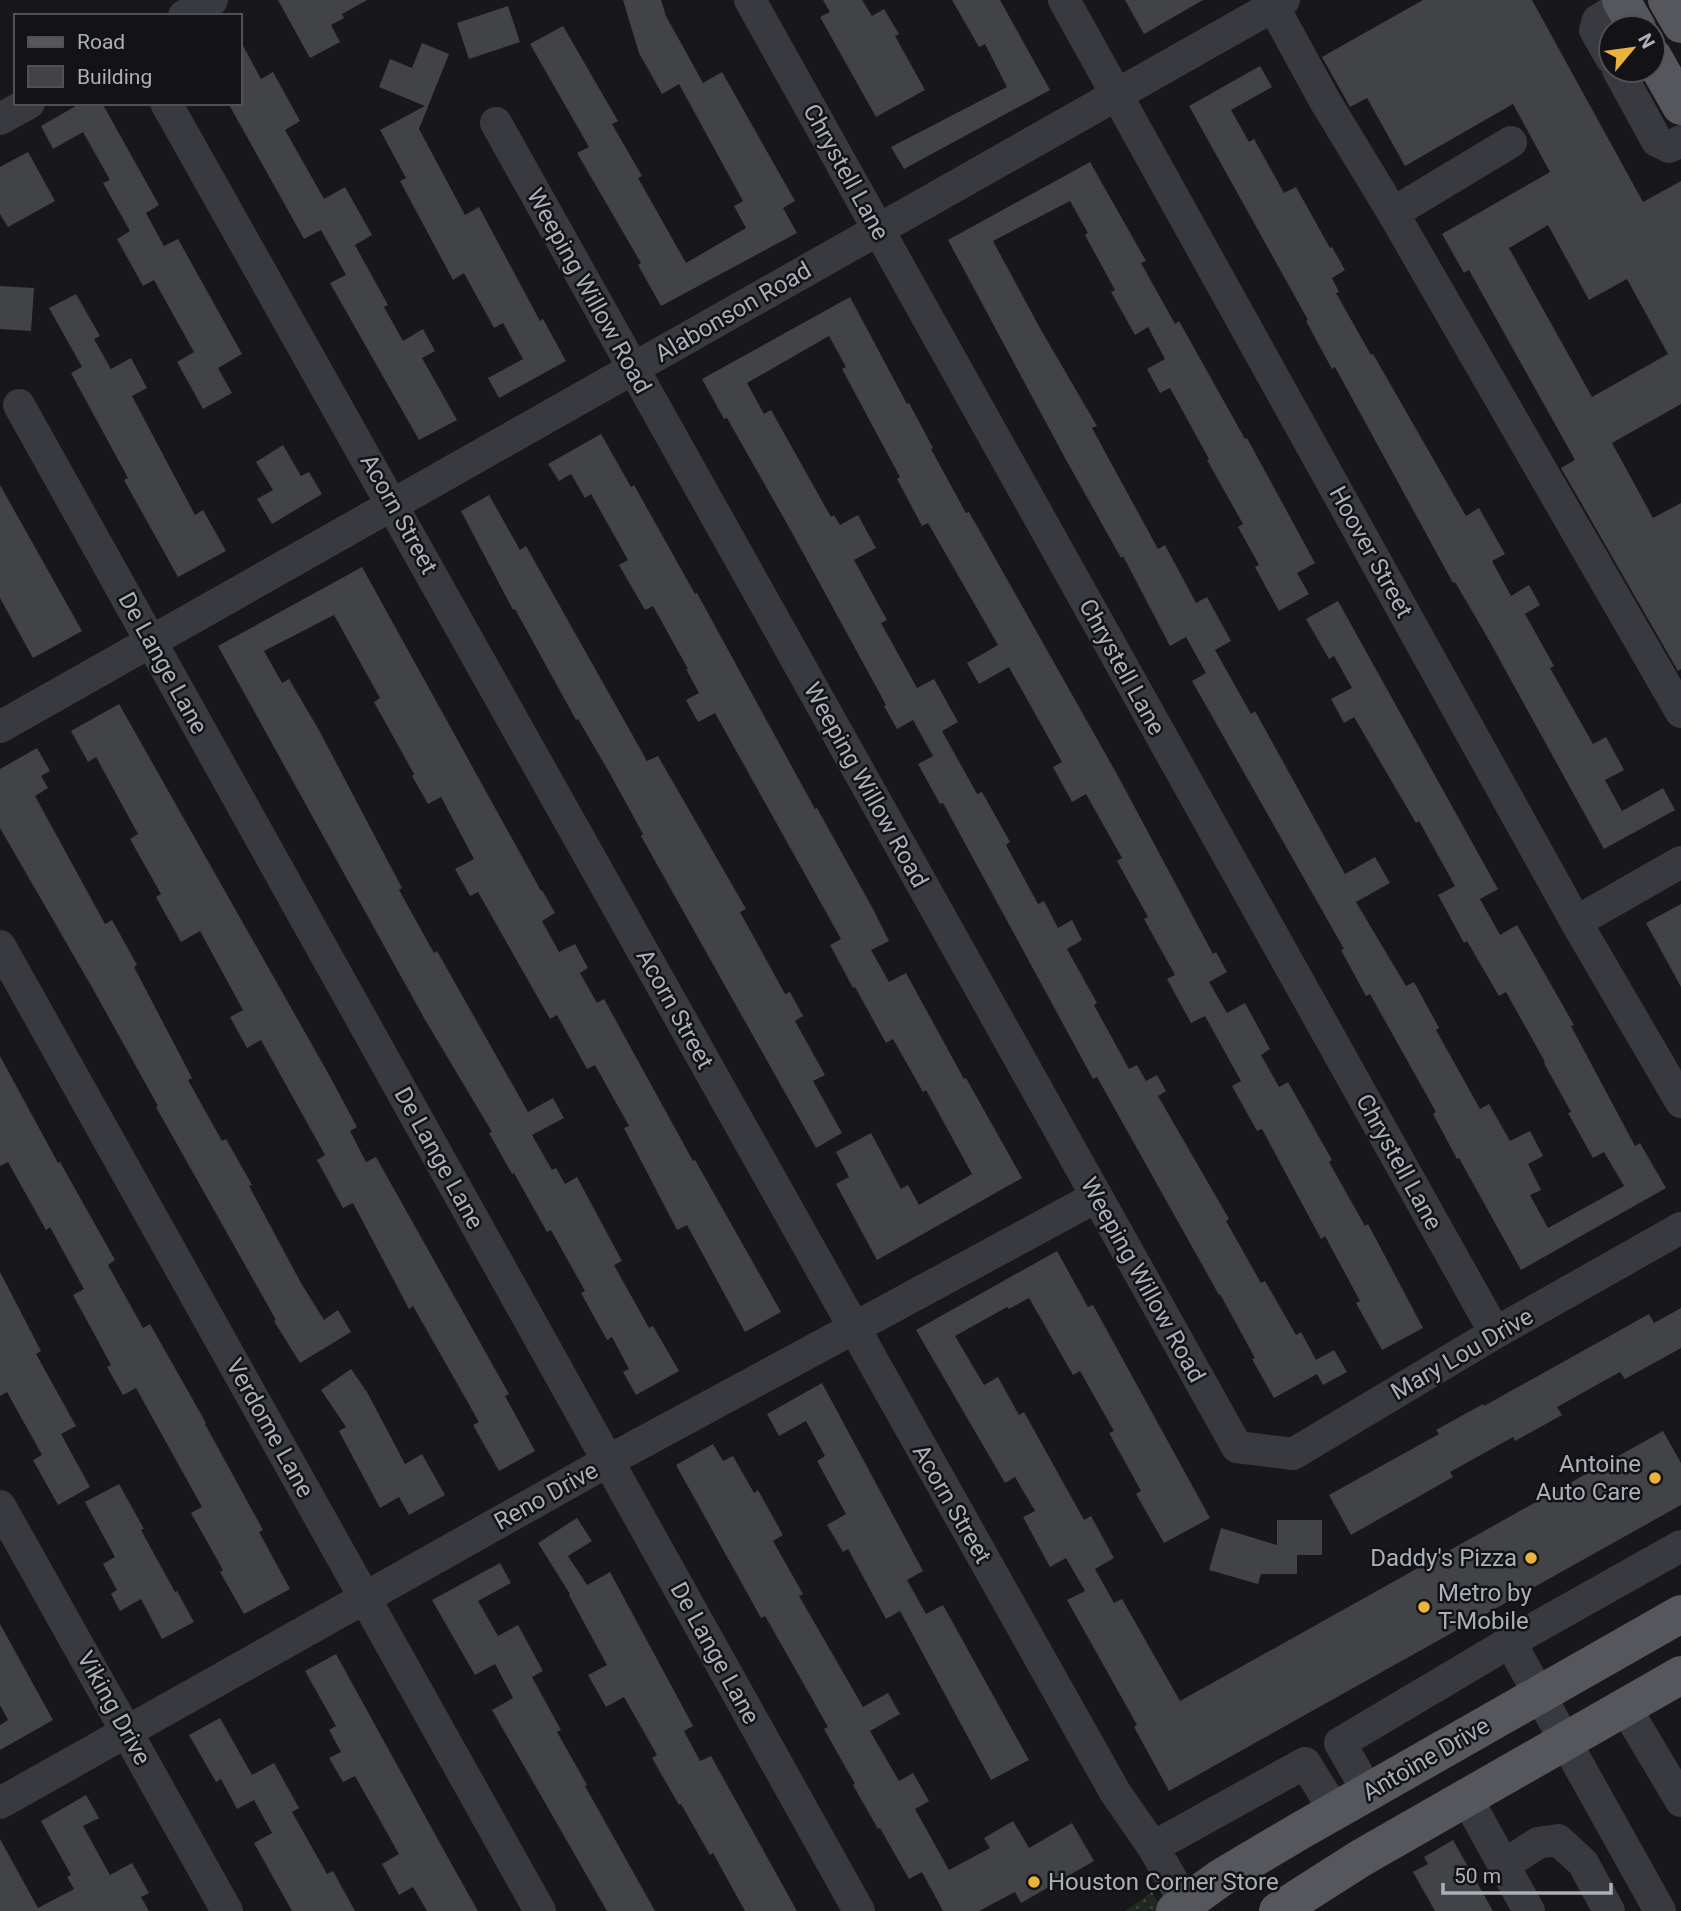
<svg xmlns="http://www.w3.org/2000/svg" width="1681" height="1911" font-family="Roboto,sans-serif">
	<style>
		.green { fill: url(#green-dots) }
		.building { fill: #424347; fill-rule: evenodd }
		.lines { fill: none; stroke-linecap: round; stroke-linejoin: round }
		.minor { stroke: #393a3f; stroke-width: 32 }
		.major { stroke: #55575d; stroke-width: 38 }
		.poi-dot { fill: #ebb23e; stroke: #131315; stroke-width: 2.5 }
		.labels { text-anchor: middle; dominant-baseline: central; stroke-width: 5; stroke-linejoin: round; paint-order: stroke }
		.street-label { font-size: 24px; fill: #aaafb9; stroke: #131315 }
		.poi-label { font-size: 24px; fill: #aaafb9; stroke: #131315; text-anchor: end }
	</style>
	<defs>
		<pattern id="green-dots" width="8" height="8" patternUnits="userSpaceOnUse" patternTransform="scale(1.75)"><rect width="8" height="8" fill="#202821"/><path d="M2 2h.1M6 6h.1" fill="none" stroke="#3e453f" stroke-width="1.8" stroke-linecap="round"/></pattern>
	</defs>
	<rect width="100%" height="100%" fill="#18181a"/>
	<path class="green" d="M 1152,1892 L 1163,1911 L 1125,1911 Z"/>
	<path class="building" d="M 278,0 L 367,0 L 342,14 L 344,18 L 331,25 L 340,42 L 310,58 Z
		M 623,0 L 661,0 L 666,16 L 703,83 L 722,72 L 795,201 L 783,208 L 797,233 L 661,306 L 638,265 L 641,263 L 577,153 L 589,147 L 530,44 L 563,26 L 618,121 L 612,124 L 642,176 L 638,178 L 686,263 L 746,228 L 734,206 L 743,201 L 679,84 L 662,94 L 639,53 Z
		M 823,0 L 862,0 L 872,16 L 884,9 L 899,34 L 895,36 L 925,90 L 876,117 L 820,17 L 830,12 Z
		M 952,0 L 1000,0 L 1050,90 L 904,169 L 891,147 L 1007,87 L 985,44 L 979,47 Z
		M 1125,0 L 1203,0 L 1144,34 Z
		M 1423,0 L 1532,0 L 1643,202 L 1681,181 L 1681,404 L 1612,443 L 1653,518 L 1681,503 L 1681,669 L 1678,671 L 1561,468 L 1575,460 L 1469,270 L 1464,273 L 1442,234 L 1550,172 L 1513,104 L 1405,166 L 1367,98 L 1350,107 L 1322,57 ZM 1548,225 L 1589,300 L 1627,279 L 1668,354 L 1592,397 L 1509,248 Z
		M 508,6 L 520,42 L 469,59 L 457,23 Z
		M 240,40 L 261,79 L 273,72 L 300,121 L 285,130 L 324,199 L 345,187 L 372,235 L 355,245 L 388,305 L 384,307 L 403,341 L 423,329 L 435,351 L 422,358 L 457,420 L 419,440 L 330,283 L 346,275 L 321,230 L 304,239 L 228,103 L 240,103 Z
		M 422,43 L 449,54 L 419,129 L 465,215 L 479,207 L 540,321 L 543,319 L 566,361 L 499,398 L 488,378 L 523,359 L 503,323 L 494,328 L 464,273 L 453,280 L 400,181 L 406,178 L 380,130 L 425,106 L 379,87 L 390,59 L 412,68 Z
		M 1260,66 L 1272,87 L 1231,110 L 1249,142 L 1254,139 L 1284,193 L 1296,187 L 1330,248 L 1332,247 L 1345,270 L 1332,278 L 1339,292 L 1336,293 L 1371,355 L 1373,354 L 1466,516 L 1479,508 L 1505,554 L 1492,561 L 1511,596 L 1529,585 L 1540,605 L 1525,614 L 1554,666 L 1550,668 L 1593,744 L 1606,737 L 1624,770 L 1605,780 L 1622,811 L 1663,788 L 1675,810 L 1604,849 L 1486,635 L 1455,582 L 1453,583 L 1335,367 L 1332,369 L 1306,321 L 1308,320 L 1189,106 Z
		M 81,103 L 102,103 L 159,205 L 146,213 L 164,246 L 178,239 L 242,354 L 218,368 L 232,393 L 203,409 L 177,362 L 194,352 L 154,280 L 143,286 L 117,239 L 130,231 L 103,183 L 110,180 L 83,132 L 53,149 L 41,126 Z
		M 28,152 L 55,201 L 8,227 L 0,214 L 0,167 Z
		M 1090,162 L 1146,261 L 1141,263 L 1175,324 L 1179,321 L 1245,439 L 1247,438 L 1315,563 L 1297,573 L 1309,594 L 1279,611 L 1255,567 L 1259,565 L 1238,527 L 1243,524 L 1207,460 L 1209,459 L 1170,388 L 1160,393 L 1147,369 L 1165,359 L 1148,327 L 1135,335 L 1111,292 L 1115,290 L 1085,235 L 1088,233 L 1070,201 L 993,241 L 1041,330 L 1097,426 L 1092,428 L 1158,549 L 1165,545 L 1196,603 L 1207,597 L 1231,641 L 1215,650 L 1251,714 L 1255,711 L 1345,874 L 1375,857 L 1390,883 L 1356,902 L 1406,986 L 1414,982 L 1439,1028 L 1436,1030 L 1480,1109 L 1489,1104 L 1510,1141 L 1530,1131 L 1543,1156 L 1528,1164 L 1541,1190 L 1530,1195 L 1548,1228 L 1624,1186 L 1604,1152 L 1593,1158 L 1568,1113 L 1571,1112 L 1544,1063 L 1545,1062 L 1506,992 L 1499,996 L 1467,941 L 1464,943 L 1438,895 L 1455,886 L 1419,821 L 1416,823 L 1354,717 L 1344,723 L 1331,699 L 1352,688 L 1334,656 L 1329,659 L 1306,619 L 1338,601 L 1498,889 L 1480,899 L 1500,935 L 1517,925 L 1574,1025 L 1571,1026 L 1635,1146 L 1640,1143 L 1666,1188 L 1521,1270 L 1459,1158 L 1457,1159 L 1433,1114 L 1436,1112 L 1370,994 L 1366,996 L 1341,950 L 1344,949 L 1192,681 L 1206,673 L 1186,637 L 1170,646 L 1123,556 L 1121,558 L 1065,458 L 948,240 Z
		M 0,286 L 34,288 L 31,331 L 0,329 Z
		M 76,294 L 100,336 L 94,339 L 111,369 L 131,358 L 147,388 L 132,396 L 195,515 L 203,510 L 226,551 L 178,577 L 124,480 L 128,478 L 71,373 L 82,367 L 49,308 Z
		M 850,297 L 907,404 L 909,403 L 933,448 L 931,449 L 966,513 L 969,512 L 1118,776 L 1213,954 L 1216,952 L 1227,972 L 1209,982 L 1227,1013 L 1245,1003 L 1270,1049 L 1261,1055 L 1279,1087 L 1288,1082 L 1332,1160 L 1329,1162 L 1365,1226 L 1368,1224 L 1423,1328 L 1382,1350 L 1356,1303 L 1360,1301 L 1325,1236 L 1321,1239 L 1262,1129 L 1257,1131 L 1232,1086 L 1241,1081 L 1205,1016 L 1191,1023 L 1167,979 L 1175,975 L 1144,919 L 1148,917 L 1117,861 L 1122,858 L 1086,794 L 1072,802 L 1053,767 L 1062,762 L 1009,667 L 979,684 L 967,663 L 998,645 L 928,523 L 922,526 L 897,479 L 900,477 L 842,369 L 846,367 L 829,336 L 747,383 L 764,414 L 771,410 L 831,517 L 834,515 L 840,525 L 858,515 L 876,548 L 854,560 L 887,620 L 881,623 L 917,688 L 934,679 L 958,722 L 942,731 L 977,794 L 982,792 L 1010,842 L 1006,845 L 1038,904 L 1044,901 L 1058,928 L 1072,920 L 1082,940 L 1067,949 L 1097,1003 L 1094,1005 L 1129,1069 L 1137,1065 L 1146,1081 L 1157,1075 L 1166,1091 L 1158,1096 L 1229,1219 L 1226,1221 L 1261,1283 L 1265,1281 L 1296,1335 L 1301,1332 L 1316,1360 L 1334,1350 L 1347,1372 L 1323,1385 L 1317,1374 L 1274,1398 L 1252,1359 L 1255,1358 L 1220,1294 L 1219,1295 L 1097,1077 L 1093,1079 L 943,803 L 940,804 L 918,764 L 933,756 L 913,720 L 897,729 L 884,706 L 886,705 L 790,529 L 727,418 L 724,419 L 702,379 Z
		M 601,434 L 631,487 L 634,485 L 695,594 L 697,593 L 815,809 L 817,808 L 873,909 L 889,941 L 871,950 L 889,982 L 906,973 L 964,1079 L 966,1078 L 1022,1178 L 877,1260 L 836,1184 L 849,1177 L 836,1152 L 871,1133 L 901,1189 L 908,1185 L 919,1205 L 972,1174 L 926,1090 L 923,1092 L 893,1039 L 886,1043 L 855,987 L 853,988 L 830,945 L 841,939 L 715,713 L 698,722 L 686,700 L 699,693 L 686,669 L 688,669 L 653,606 L 645,610 L 619,565 L 628,560 L 591,494 L 585,498 L 571,474 L 559,481 L 548,464 Z
		M 283,445 L 301,476 L 309,472 L 322,494 L 272,524 L 257,499 L 273,490 L 256,462 Z
		M 0,485 L 82,631 L 33,658 L 0,598 Z
		M 489,495 L 520,550 L 526,546 L 647,761 L 658,756 L 746,909 L 740,912 L 785,994 L 790,992 L 803,1016 L 795,1021 L 825,1075 L 813,1081 L 842,1133 L 816,1148 L 641,836 L 643,834 L 609,772 L 578,719 L 576,720 L 515,609 L 513,610 L 461,511 Z
		M 362,567 L 541,891 L 542,890 L 555,913 L 542,921 L 559,952 L 575,944 L 588,968 L 580,973 L 597,1003 L 604,999 L 693,1161 L 695,1160 L 781,1312 L 745,1332 L 687,1225 L 677,1230 L 624,1128 L 629,1126 L 595,1065 L 587,1069 L 557,1015 L 550,1019 L 478,892 L 470,896 L 455,869 L 474,859 L 441,797 L 428,804 L 412,776 L 414,774 L 374,702 L 380,698 L 334,615 L 264,651 L 282,683 L 289,679 L 320,732 L 402,888 L 399,890 L 434,953 L 437,951 L 528,1112 L 553,1098 L 564,1118 L 532,1135 L 552,1170 L 556,1168 L 565,1184 L 577,1177 L 622,1261 L 614,1265 L 649,1328 L 653,1326 L 679,1371 L 636,1395 L 623,1372 L 629,1369 L 612,1337 L 607,1340 L 581,1293 L 585,1291 L 551,1230 L 547,1232 L 514,1173 L 512,1174 L 489,1133 L 492,1132 L 424,1018 L 218,646 Z
		M 119,704 L 328,1073 L 357,1127 L 350,1131 L 366,1162 L 376,1157 L 509,1394 L 505,1396 L 535,1451 L 499,1471 L 473,1425 L 479,1422 L 413,1306 L 409,1309 L 353,1203 L 343,1208 L 317,1160 L 325,1155 L 261,1040 L 247,1048 L 230,1017 L 243,1010 L 200,931 L 181,942 L 156,897 L 161,894 L 130,839 L 138,834 L 96,757 L 88,762 L 71,731 Z
		M 37,748 L 50,771 L 41,776 L 48,788 L 35,796 L 105,924 L 112,920 L 137,965 L 134,967 L 192,1078 L 188,1080 L 222,1141 L 226,1139 L 252,1185 L 249,1186 L 301,1283 L 324,1320 L 338,1310 L 351,1332 L 300,1363 L 274,1321 L 276,1320 L 156,1107 L 158,1106 L 93,989 L 0,828 L 0,769 Z
		M 1681,904 L 1681,987 L 1646,923 Z
		M 0,1056 L 58,1163 L 60,1162 L 115,1260 L 108,1265 L 143,1328 L 150,1324 L 206,1423 L 205,1424 L 263,1530 L 259,1532 L 290,1589 L 244,1614 L 220,1572 L 223,1570 L 191,1513 L 202,1507 L 136,1388 L 123,1395 L 107,1367 L 111,1365 L 73,1295 L 84,1289 L 50,1227 L 46,1230 L 8,1162 L 0,1166 Z
		M 1057,1251 L 1088,1307 L 1093,1305 L 1210,1518 L 1164,1543 L 1136,1494 L 1141,1491 L 1109,1433 L 1114,1431 L 1080,1371 L 1073,1375 L 1029,1298 L 1009,1309 L 1007,1307 L 955,1336 L 984,1385 L 998,1377 L 1019,1415 L 1024,1412 L 1084,1520 L 1091,1516 L 1114,1558 L 1095,1569 L 1114,1603 L 1122,1599 L 1180,1701 L 1663,1431 L 1681,1463 L 1681,1505 L 1169,1791 L 1134,1727 L 1137,1725 L 1067,1600 L 1085,1591 L 1066,1558 L 1050,1567 L 1023,1517 L 1035,1511 L 1015,1477 L 1005,1483 L 916,1330 Z
		M 0,1272 L 41,1351 L 36,1354 L 76,1426 L 61,1434 L 90,1487 L 58,1505 L 33,1460 L 42,1455 L 7,1392 L 0,1396 Z
		M 1681,1308 L 1681,1348 L 1625,1379 L 1620,1372 L 1557,1407 L 1562,1415 L 1515,1441 L 1513,1437 L 1450,1472 L 1453,1477 L 1351,1535 L 1329,1495 L 1439,1434 L 1436,1430 L 1483,1404 L 1484,1406 L 1649,1314 L 1654,1323 Z
		M 351,1369 L 367,1392 L 405,1464 L 422,1454 L 445,1495 L 409,1515 L 399,1497 L 380,1508 L 339,1431 L 346,1427 L 321,1390 Z
		M 822,1383 L 923,1571 L 907,1580 L 926,1614 L 943,1605 L 1029,1760 L 991,1780 L 900,1611 L 886,1619 L 848,1549 L 843,1552 L 827,1525 L 846,1514 L 817,1461 L 825,1456 L 806,1421 L 779,1436 L 767,1414 Z
		M 713,1444 L 723,1461 L 733,1456 L 754,1493 L 758,1490 L 783,1535 L 773,1541 L 803,1594 L 799,1596 L 863,1707 L 888,1693 L 900,1714 L 870,1731 L 899,1781 L 913,1773 L 929,1801 L 915,1809 L 949,1870 L 990,1848 L 984,1838 L 1013,1821 L 1029,1848 L 1072,1823 L 1094,1861 L 1021,1903 L 1015,1892 L 979,1911 L 943,1911 L 922,1872 L 909,1879 L 880,1828 L 878,1829 L 853,1785 L 855,1784 L 824,1729 L 828,1727 L 793,1665 L 765,1616 L 761,1618 L 676,1465 Z
		M 119,1484 L 144,1529 L 141,1530 L 175,1592 L 177,1591 L 194,1622 L 162,1639 L 141,1599 L 120,1611 L 111,1594 L 117,1590 L 103,1564 L 115,1557 L 85,1502 Z
		M 577,1518 L 592,1541 L 568,1556 L 587,1585 L 610,1572 L 693,1726 L 684,1731 L 700,1761 L 711,1756 L 797,1911 L 745,1911 L 713,1853 L 710,1855 L 681,1804 L 679,1805 L 652,1758 L 657,1755 L 624,1697 L 606,1707 L 588,1675 L 607,1665 L 569,1595 L 570,1594 L 538,1543 Z
		M 1277,1520 L 1322,1520 L 1322,1555 L 1297,1555 L 1297,1574 L 1261,1574 L 1258,1584 L 1209,1570 L 1221,1528 L 1277,1545 Z
		M 500,1563 L 511,1583 L 478,1601 L 498,1636 L 518,1625 L 543,1671 L 532,1677 L 561,1730 L 557,1732 L 587,1785 L 585,1786 L 655,1911 L 607,1911 L 492,1710 L 513,1698 L 495,1664 L 475,1675 L 432,1600 Z
		M 0,1624 L 53,1720 L 0,1750 L 0,1725 L 8,1720 L 0,1705 Z
		M 336,1654 L 452,1865 L 478,1911 L 427,1911 L 413,1887 L 399,1895 L 382,1864 L 399,1854 L 355,1776 L 343,1782 L 329,1758 L 341,1752 L 329,1730 L 336,1726 L 305,1671 Z
		M 220,1718 L 252,1775 L 274,1763 L 299,1808 L 292,1812 L 327,1874 L 333,1871 L 355,1911 L 292,1911 L 254,1843 L 272,1833 L 254,1800 L 237,1809 L 221,1779 L 216,1782 L 189,1735 Z
		M 86,1795 L 99,1818 L 83,1826 L 110,1875 L 132,1863 L 149,1893 L 141,1897 L 149,1911 L 0,1911 L 0,1839 L 38,1908 L 74,1889 L 67,1877 L 71,1875 L 41,1821 Z
		M 1453,1840 L 1493,1911 L 1435,1911 L 1413,1872 L 1428,1864 L 1424,1857 Z"/>
	<g class="lines">
		<path class="minor" d="M 750,0 L 1495,1333
			M 1064,0 L 1576,922 L 1681,1102
			M 1273,6 L 1325,101 L 1393,213 L 1681,712
			M 184,16 L 212,0
			M 1611,58 L 1595,30 L 1598,20 L 1624,5
			M 1618,70 L 1657,141 L 1669,147 L 1681,141
			M 166,103 C 485,665 796,1230 1115,1792 L 1153,1847 L 1190,1911
			M 0,119 L 29,103
			M 496,123 L 1237,1447 L 1293,1454 L 1495,1333 L 1681,1228
			M 1393,213 L 1511,142
			M 19,405 L 859,1911
			M 0,727 L 1284,0
			M 1576,922 L 1681,862
			M 0,946 L 540,1911
			M 0,1506 L 227,1911
			M 1625,1707 L 1681,1801
			M 1368,1792 L 1340,1743 L 1510,1642
			M 1466,1797 L 1529,1911
			M 0,1803 L 608,1461 L 1096,1197
			M 1153,1847 L 1305,1763 L 1335,1811
			M 1504,1865 L 1538,1843 L 1558,1840 L 1583,1863 L 1609,1911
			M 1660,1911 L 1510,1642 L 1681,1546"/>
		<path class="major" d="M 1621,0 L 1637,28
			M 1667,0 L 1681,24
			M 1653,57 L 1681,106
			M 1175,1911 L 1222,1877 L 1298,1832 L 1681,1614
			M 1278,1911 L 1361,1858 L 1681,1675"/>
	</g>
	<g class="poi-dot">
		<circle cx="1655" cy="1478" r="7"/>
		<circle cx="1531" cy="1558" r="7"/>
		<circle cx="1424" cy="1607" r="7"/>
		<circle cx="1034" cy="1882" r="7"/>
	</g>
	<g class="labels">
		<g class="street-label">
			<text transform="translate(846 172) rotate(61)">Chrystell Lane</text>
			<text transform="translate(589 291) rotate(61)">Weeping Willow Road</text>
			<text transform="translate(733 312) rotate(-30)">Alabonson Road</text>
			<text transform="translate(399 514) rotate(61)">Acorn Street</text>
			<text transform="translate(1371 552) rotate(61)">Hoover Street</text>
			<text transform="translate(163 663) rotate(61)">De Lange Lane</text>
			<text transform="translate(1122 667) rotate(61)">Chrystell Lane</text>
			<text transform="translate(866 785) rotate(61)">Weeping Willow Road</text>
			<text transform="translate(675 1009) rotate(61)">Acorn Street</text>
			<text transform="translate(439 1158) rotate(61)">De Lange Lane</text>
			<text transform="translate(1399 1162) rotate(61)">Chrystell Lane</text>
			<text transform="translate(1143 1280) rotate(61)">Weeping Willow Road</text>
			<text transform="translate(1462 1354) rotate(-30)">Mary Lou Drive</text>
			<text transform="translate(270 1428) rotate(61)">Verdome Lane</text>
			<text transform="translate(546 1496) rotate(-29)">Reno Drive</text>
			<text transform="translate(952 1504) rotate(60)">Acorn Street</text>
			<text transform="translate(715 1653) rotate(61)">De Lange Lane</text>
			<text transform="translate(114 1708) rotate(61)">Viking Drive</text>
			<text transform="translate(1426 1759) rotate(-30)">Antoine Drive</text>
		</g>
		<g class="poi-label">
			<text x="1641" y="1464">Antoine<tspan x="1641" dy="28">Auto Care</tspan></text>
			<text x="1517" y="1558">Daddy's Pizza</text>
			<text x="1438" y="1593" text-anchor="start">Metro by<tspan x="1438" dy="28">T-Mobile</tspan></text>
			<text x="1048" y="1882" text-anchor="start">Houston Corner Store</text>
		</g>
	</g>
	<rect x="14" y="14" width="228" height="91" fill="#131315" stroke="#4f5157" stroke-width="2"/>
	<rect x="28" y="37" width="35" height="10" fill="#55575d" stroke="#4f5157" stroke-width="2"/>
	<text x="77" y="49" font-size="21" fill="#aaafb9">Road</text>
	<rect x="28" y="66" width="35" height="21" fill="#424347" stroke="#4f5157" stroke-width="2"/>
	<text x="77" y="84" font-size="21" fill="#aaafb9">Building</text>
	<g transform="translate(1632 49) rotate(61)"><circle r="33" fill="#131315" stroke="#4f5157" stroke-width="2"/>
	<path d="M0-5L12 26L0 18L-12 26Z" fill="#ebb23e"/>
	<text y="-10" font-size="19" font-weight="bold" text-anchor="middle" fill="#aaafb9">N</text>
	</g>
	<path d="M1443 1883v10h168v-10" fill="none" stroke="#aaafb9" stroke-width="3.5"/>
	<text x="1454" y="1883" font-size="21" fill="#aaafb9" stroke="#131315" stroke-width="5" paint-order="stroke">50 m</text>
</svg>
